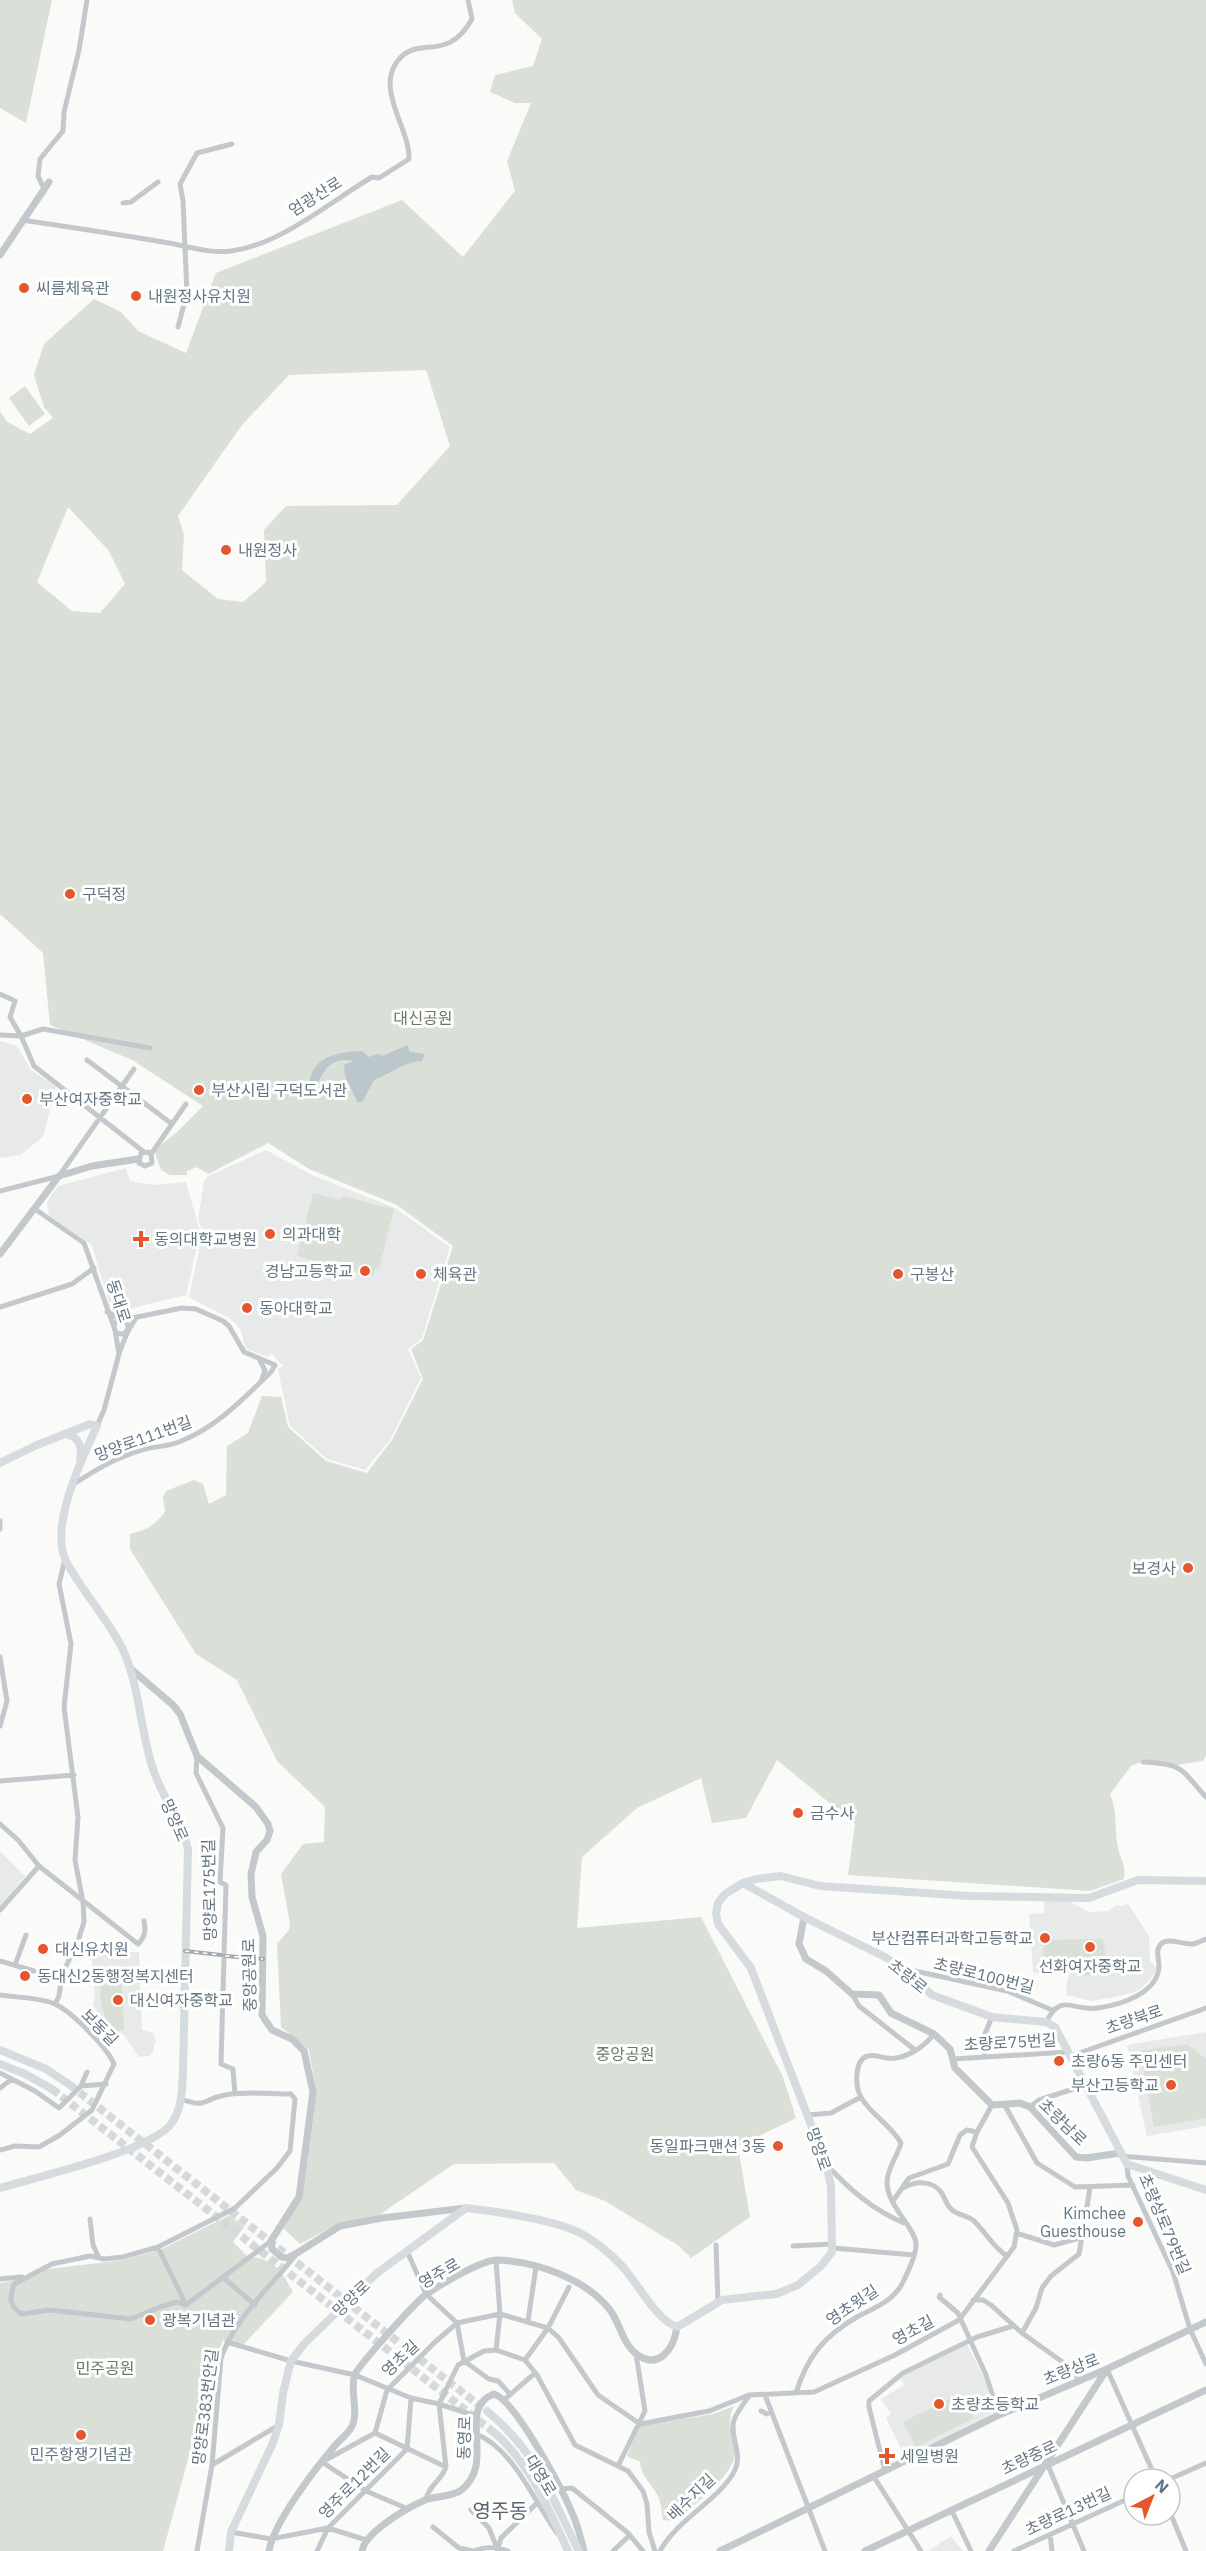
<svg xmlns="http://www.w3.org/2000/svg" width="1206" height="2551" font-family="'IBM Plex Sans','Noto Sans KR',sans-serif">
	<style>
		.built { fill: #e8e9e9 }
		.green { fill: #dadfd7; fill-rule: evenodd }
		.water { fill: #bbc7cb }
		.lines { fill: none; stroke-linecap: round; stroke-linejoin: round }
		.secondary-tunnel { stroke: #d5d9db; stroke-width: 8; stroke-dasharray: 8 4; stroke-linecap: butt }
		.minor { stroke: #c3c8cc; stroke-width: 5 }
		.tertiary { stroke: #c3c8cc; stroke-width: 7 }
		.secondary { stroke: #d6dbdf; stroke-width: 8 }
		.rail-casing { stroke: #a2aab0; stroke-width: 4 }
		.rail { stroke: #fff; stroke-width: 1.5; stroke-dasharray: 4.5; stroke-linecap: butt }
		.poi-dot { fill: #e4572e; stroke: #fff; stroke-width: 2 }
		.labels { text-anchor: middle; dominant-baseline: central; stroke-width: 6; stroke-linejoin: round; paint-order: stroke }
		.street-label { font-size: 16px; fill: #657683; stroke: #fff }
		.poi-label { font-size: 16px; fill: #657683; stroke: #fff; text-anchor: start }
		.park-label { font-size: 16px; fill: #687a64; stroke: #fff }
		.quarter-label { font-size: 20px; fill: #57646e; stroke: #fff }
	</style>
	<rect width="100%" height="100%" fill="#fafaf8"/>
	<path class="built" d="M 0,1041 L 17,1046 L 31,1070 L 56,1086 L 43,1137 L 20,1155 L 0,1158 Z
		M 266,1150 L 312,1175 L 395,1208 L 450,1247 L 422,1338 L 408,1349 L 421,1378 L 390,1440 L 365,1470 L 327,1459 L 290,1426 L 278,1369 L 283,1366 L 272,1354 L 267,1357 L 245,1348 L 241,1330 L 231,1319 L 189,1297 L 203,1231 L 198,1220 L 204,1181 L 208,1176 Z
		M 126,1168 L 130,1181 L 153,1185 L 186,1182 L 200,1232 L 186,1295 L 129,1309 L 124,1314 L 112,1313 L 92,1245 L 49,1215 L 47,1202 L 58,1186 Z
		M 0,1851 L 25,1876 L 0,1908 Z
		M 1044,1901 L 1069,1901 L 1089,1912 L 1108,1911 L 1116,1905 L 1122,1906 L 1128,1904 L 1149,1936 L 1150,1960 L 1156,1968 L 1154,1974 L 1144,1986 L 1135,1992 L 1116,1997 L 1091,2001 L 1067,1995 L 1066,1985 L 1070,1973 L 1046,1975 L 1033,1972 L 1029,1914 L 1044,1913 Z
		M 99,1952 L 139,1952 L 142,2030 L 152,2032 L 156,2040 L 153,2052 L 150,2056 L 139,2057 L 123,2034 L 113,2034 L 93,2006 L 95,1994 L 91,1957 Z
		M 1206,2032 L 1206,2126 L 1147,2136 L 1127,2045 Z
		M 967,2344 L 985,2380 L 995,2412 L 905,2457 L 886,2418 L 891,2414 L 881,2399 L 904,2385 L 900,2377 Z
		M 951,2536 L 963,2551 L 928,2551 Z"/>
	<path class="green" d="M 0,0 L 52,0 L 26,123 L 0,108 Z
		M 512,0 L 1206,0 L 1206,1756 L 1203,1761 L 1176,1765 L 1143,1761 L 1131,1766 L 1110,1794 C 1118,1813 1114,1827 1118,1847 C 1120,1860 1126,1863 1124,1879 L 1090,1891 L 848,1875 L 855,1824 L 777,1760 L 746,1818 L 712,1823 L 701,1778 L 637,1808 L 582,1857 L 577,1928 L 701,1917 L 783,2077 L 796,2118 L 738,2146 L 750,2217 L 691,2258 L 679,2246 L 605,2201 L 576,2190 L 554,2163 L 454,2164 L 379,2215 L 340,2223 L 300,2244 L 282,2227 L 294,2211 L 316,2091 L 309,2050 L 281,2027 L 277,1944 L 289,1930 L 290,1924 L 281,1874 L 303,1844 L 324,1842 L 325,1807 L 277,1761 L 237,1680 L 196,1654 L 130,1549 L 130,1534 C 147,1530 155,1525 165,1512 L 163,1497 L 166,1491 L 194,1480 L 203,1484 L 209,1504 L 226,1495 L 227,1446 L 248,1433 L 262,1396 L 281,1397 L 288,1427 L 326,1461 L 367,1473 L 392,1440 L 423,1379 L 411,1349 L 423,1340 L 453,1246 L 397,1205 L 309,1169 L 268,1143 L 208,1174 L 197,1167 L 187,1171 L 187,1175 L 170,1175 L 161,1170 L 154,1150 L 176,1133 L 203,1106 L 132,1060 L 50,1025 L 43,953 L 0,914 L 0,411 L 7,422 L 30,434 L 53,418 L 44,407 L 34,375 L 44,344 L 94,299 L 121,312 L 138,331 L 186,353 L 216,273 L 402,200 L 463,257 L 515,191 L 507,161 L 531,103 L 515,103 L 490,92 L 495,75 L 533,66 L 542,39 L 515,13 ZM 426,370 L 450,446 L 397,505 L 286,506 L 264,530 L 266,582 L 243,602 L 218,599 L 182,570 L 184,535 L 178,516 L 242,425 L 289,375 ZM 68,507 L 109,551 L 125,584 L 100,613 L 72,611 L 37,582 Z
		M 25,386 L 45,414 L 29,426 L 9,398 Z
		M 313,1193 L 340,1200 L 342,1196 L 394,1209 L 379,1269 L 375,1268 L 373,1276 L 297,1256 Z
		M 1103,1939 L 1108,1969 L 1100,1974 L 1085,1976 L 1071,1968 L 1052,1968 L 1052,1960 L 1044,1959 L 1043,1940 Z
		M 101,1970 L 121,1970 L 124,2031 L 114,2031 C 98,2012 100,1994 101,1970 Z
		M 1187,2044 L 1206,2059 L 1206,2118 L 1154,2127 L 1140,2051 Z
		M 230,2215 L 244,2227 L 233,2242 L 248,2257 C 274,2258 281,2270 293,2292 L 243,2345 L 223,2340 L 215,2360 L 163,2551 L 0,2551 L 0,2283 L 27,2278 L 48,2269 L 123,2260 L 162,2249 Z
		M 961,2393 L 974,2418 L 916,2447 L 903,2422 Z
		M 734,2406 C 725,2422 734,2435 735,2451 C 737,2473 691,2508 675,2521 L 663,2520 C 661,2512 662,2505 658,2496 C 652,2484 641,2477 640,2462 L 627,2456 L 639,2426 L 713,2414 Z"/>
	<path class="water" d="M 407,1045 L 410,1052 L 425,1054 L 422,1061 C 405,1061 391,1074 374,1080 L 363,1101 L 358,1103 L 345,1076 L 344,1065 L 354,1061 C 330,1056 321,1072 315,1093 L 309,1088 C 310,1056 337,1052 362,1051 L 369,1057 L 378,1054 L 383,1056 Z"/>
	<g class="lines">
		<path class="secondary-tunnel" d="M 70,2085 L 485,2410
			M 52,2089 L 496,2434"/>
		<path class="minor" d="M 44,189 L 38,176 L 40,159 L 63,131 L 64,112 L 79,50 L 87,0
			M 123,203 L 131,202 L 158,182
			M 22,220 C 69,227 116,234 163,242 C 185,245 208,254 231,251 C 280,245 330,202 372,177 L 379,178 L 409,159 C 410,127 372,86 401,57 C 421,37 448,62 472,19 L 468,0
			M 178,327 L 187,293 L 183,201 L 180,184 L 197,153 L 232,144
			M 0,994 L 15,1001 L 10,1017 L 21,1036 L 43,1029 L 150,1048
			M 0,1035 L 21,1036 L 34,1066 L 144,1152
			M 87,1060 L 172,1124 L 186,1104
			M 151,1154 L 148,1152 L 141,1153 L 139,1163 L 145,1166 L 152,1163 L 151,1154 L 172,1124
			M 0,1191 L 59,1176 L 134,1069
			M 35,1209 L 84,1243 L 115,1330 L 119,1354 L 104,1410 L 97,1426
			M 0,1307 L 72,1284 L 94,1268
			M114 1327a7 7 0 1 1 14 0a7 7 0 1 1-14 0Z
			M 119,1353 L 128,1331 L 136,1318
			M 260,1361 L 265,1370 L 262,1379
			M 72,1485 C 94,1471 116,1457 142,1450 C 154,1446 167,1447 179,1442 C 216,1428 243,1399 271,1372 L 275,1365 L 244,1352 L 229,1326 L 223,1321 L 196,1309 L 182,1308 L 122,1320 L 107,1312
			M 0,1521 L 0,1529
			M 0,1657 L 7,1701 L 0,1726
			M 197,1756 L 196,1773 L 223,1828 L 220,1882 L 226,1885 L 221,2064 L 233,2069 L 235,2094
			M 1143,1762 C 1185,1764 1180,1769 1206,1797
			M 0,1781 L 74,1775
			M 0,1824 L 18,1840 L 39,1866 L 138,1944 C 145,1937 146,1931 144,1921
			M 0,1910 L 39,1866
			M 0,1961 L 34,1971
			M 15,1965 L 26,1935
			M 909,1975 L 915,1971 L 1007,1991 L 1052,2010
			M 852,1994 L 859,2006 L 915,2050
			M 0,1995 C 18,1998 39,1997 55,2004 C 72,2012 107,2047 114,2064 L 92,2110 L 60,2135 L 39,2147 L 15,2146 L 0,2150
			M 55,2004 L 59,1996 L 62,1975 L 78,1941 L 84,1922 L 83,1902 L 75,1860 L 78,1817 L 64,1707 L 71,1644 L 59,1584 L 65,1559
			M 1046,2022 C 1062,1991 1073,2012 1098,2008 C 1119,2005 1158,1994 1159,1966 C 1159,1959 1155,1950 1161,1944 C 1168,1937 1184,1945 1193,1944 C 1197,1943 1202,1941 1206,1939
			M 1071,2056 L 1206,2008
			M 985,2057 L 984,2036 L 992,2017
			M 953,2059 L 1069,2052
			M 0,2073 L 35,2091 L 59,2108 L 81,2086 L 87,2072
			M 81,2086 L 106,2084
			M 0,2088 L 12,2079
			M 181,2099 C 208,2109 202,2099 225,2095 C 246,2091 270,2094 291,2094 L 295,2099 L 290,2151 L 277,2168 L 235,2208 L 158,2247 L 123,2257 L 104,2259 L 90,2256 L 52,2264 L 14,2284 C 10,2299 8,2304 21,2314 L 50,2310 L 131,2319 L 160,2307 L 177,2302 L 186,2305 L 271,2241
			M 1004,2104 L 1037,2163 L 1075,2187 L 1133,2185
			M 1030,2107 L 1039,2100 L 1086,2085
			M 807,2115 L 831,2113 L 861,2097
			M 1121,2156 L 1206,2163
			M 1127,2164 L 1128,2176 L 1173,2272 L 1190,2329 L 1206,2364
			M 827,2165 C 850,2190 873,2210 904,2223
			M 903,2188 C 915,2181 932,2180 941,2192 C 945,2198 946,2204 951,2209 C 958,2216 969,2215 975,2222 C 987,2234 993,2247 1007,2256
			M 893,2201 L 909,2178 L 948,2164 L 960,2135 L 967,2130 L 977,2132
			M 90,2219 L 93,2245 L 99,2258
			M 1016,2233 L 1054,2245 L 1083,2237
			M 716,2245 L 718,2302
			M 793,2246 L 833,2244
			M 158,2247 L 186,2305
			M 833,2248 L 914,2255
			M 407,2251 L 426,2294 L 457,2323 L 464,2361 L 489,2379 L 498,2381 L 510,2394
			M 496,2260 L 500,2314 L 496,2350
			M 224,2278 L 255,2305
			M 0,2279 L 22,2277
			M 940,2295 L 939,2297 L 958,2313 L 986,2375 L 999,2415
			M 973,2300 L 983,2300 L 991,2305 L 1022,2333 L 1075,2371 L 1078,2380
			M 528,2321 L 536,2267
			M 1022,2333 L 1036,2308 L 1042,2288 L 1051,2276 L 1079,2254 L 1090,2188
			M 227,2342 L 291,2361 L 355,2375 L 411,2398 L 439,2404 L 476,2416
			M 525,2360 L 537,2375 L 575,2445 L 628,2471 L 643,2491 L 647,2504 L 649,2532 L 655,2551
			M 525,2360 L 548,2328 L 569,2287
			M 1107,2369 L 1156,2479
			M 796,2393 C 807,2357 824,2336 857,2317 C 874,2308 894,2301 903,2282 C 908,2272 917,2254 916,2243 C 914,2226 887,2206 887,2182 C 887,2169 898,2155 901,2143 C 891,2125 869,2113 861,2097 C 855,2087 854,2059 868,2056 C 874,2054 880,2057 886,2058 C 904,2061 924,2047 934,2034
			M 765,2395 L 825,2551
			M 504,2400 L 535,2373
			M 761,2411 L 767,2414
			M 375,2433 L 446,2467
			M 476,2434 C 513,2448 535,2503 557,2533
			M 1047,2463 L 1084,2551
			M 212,2465 L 279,2425
			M 618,2466 L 645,2411 L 636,2354
			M 885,2471 L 869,2407 L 869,2401 L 903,2373 L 977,2337 L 1013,2326
			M 874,2477 L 921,2551
			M 1170,2479 L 1206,2463
			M 561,2489 L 572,2488 L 628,2533 L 643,2551
			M 426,2500 C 428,2486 442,2480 446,2467 L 439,2404 L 458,2365 L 484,2351 L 496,2350 L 525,2360
			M 408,2509 L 366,2491 L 322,2462 L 375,2433 L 387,2390 L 434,2343 L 457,2323 L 500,2314 L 548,2328 L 559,2338 L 598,2395 L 640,2424 L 709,2411 L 749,2395 L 814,2392 L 895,2355 L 959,2320 L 1014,2247 L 1017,2230 L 1008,2203 L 972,2147 L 977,2132 L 992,2105
			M 951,2509 L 971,2551
			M 471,2510 L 489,2528 L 497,2548
			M 1170,2512 L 1186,2551
			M 433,2527 L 459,2548 L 473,2551
			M 231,2532 L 271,2539 L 328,2528 L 366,2540
			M 1050,2535 L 1052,2551
			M 197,2551 L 212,2465 L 221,2358 C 235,2318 269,2288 295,2256
			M 317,2551 L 328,2528 L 407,2449 L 411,2398
			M 474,2551 C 486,2546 496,2547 508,2551
			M 497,2551 L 501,2538 L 537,2503
			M 613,2551 L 630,2535
			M 660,2551 C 678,2518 720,2500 735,2470 C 743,2453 729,2436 734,2420 C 737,2412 744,2403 749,2396
			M 1014,2551 L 1134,2496"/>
		<path class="tertiary" d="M 0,255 L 49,182
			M 0,1254 L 59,1176 L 92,1166 L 138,1159
			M 131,1669 L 173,1705 L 180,1714 L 197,1756 L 256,1807 L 268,1824 L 270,1831 L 267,1840 L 256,1852 L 251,1874 L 252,1897 L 263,1936 L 262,2015 L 272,2030 L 292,2039 L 304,2051 L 313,2092 L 299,2197 L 271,2241 L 272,2249 L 281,2257 L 289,2258 L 340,2226 L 382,2218 L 466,2208
			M 804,1917 L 799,1944 L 806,1959 L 826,1971 L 852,1994 L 879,1995 L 891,2013 L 934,2034 L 950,2049 L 955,2068 L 992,2105 L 1020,2103 L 1030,2107 L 1076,2157 L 1086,2158 L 1120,2153
			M 269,2551 C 273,2524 314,2470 333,2448 C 338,2441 347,2435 351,2428 C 360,2414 349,2389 355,2374 C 360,2364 414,2304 424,2296 C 438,2286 481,2260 497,2260 C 536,2261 586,2279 610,2310 C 620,2323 622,2342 635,2353 C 659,2372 674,2348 677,2327
			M 362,2551 C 365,2532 407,2508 425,2500 C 435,2496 450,2497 460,2491 C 498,2464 455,2408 494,2394 C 516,2401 563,2491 573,2515 C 578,2526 581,2539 584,2551
			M 720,2551 L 999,2415 L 1107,2369 L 1206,2322
			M 865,2551 L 1206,2390
			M 989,2551 L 1107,2369"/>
		<path class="secondary" d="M 65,1434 C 78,1436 83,1446 80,1458
			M 0,1463 L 37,1445 L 90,1424 L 97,1426 C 82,1458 49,1527 66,1561 C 82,1592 108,1618 123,1650 C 140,1687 140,1731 153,1769 C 162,1797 181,1820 188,1849 L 183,2072 C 182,2090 182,2109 171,2124 C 151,2151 36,2177 0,2188
			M 743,1883 L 804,1917 L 885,1957 L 902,1968 L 932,1995 L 992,2017 L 1046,2022 L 1055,2027 L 1127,2164 L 1206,2190
			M 0,2050 L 46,2069 L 70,2085
			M 0,2064 L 25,2074 L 52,2089
			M 487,2411 C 538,2453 550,2495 579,2551
			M 496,2434 C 532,2467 548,2508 568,2551
			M 229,2551 L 231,2532 L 272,2445 L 279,2425 L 283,2393 L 291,2361 L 304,2344 L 377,2273 L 466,2208 C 494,2211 554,2220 578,2232 C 593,2239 611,2254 622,2266 C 637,2282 656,2320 677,2327 L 722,2300 L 776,2294 L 798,2285 L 821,2266 L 832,2252 L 831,2186 L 826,2164 L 751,1968 L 718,1924 L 716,1913 L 718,1903 L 725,1894 L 743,1883 L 756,1879 L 781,1876 L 820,1886 L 969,1896 L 1089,1898 L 1138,1880 L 1206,1881"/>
		<defs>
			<path id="rail" d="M 185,1951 L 221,1955
				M 225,1956 L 263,1959"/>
		</defs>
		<use href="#rail" class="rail-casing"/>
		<use href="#rail" class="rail"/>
	</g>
	<g class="poi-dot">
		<circle cx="24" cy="288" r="6"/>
		<circle cx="136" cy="296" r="6"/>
		<circle cx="226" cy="550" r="6"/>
		<circle cx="70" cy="894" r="6"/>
		<circle cx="199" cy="1090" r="6"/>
		<circle cx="27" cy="1099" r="6"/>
		<circle cx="270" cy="1234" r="6"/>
		<path d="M138 1230h6v6h6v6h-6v6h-6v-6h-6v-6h6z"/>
		<circle cx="365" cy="1271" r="6"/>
		<circle cx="421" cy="1274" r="6"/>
		<circle cx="898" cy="1274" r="6"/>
		<circle cx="247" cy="1308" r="6"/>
		<circle cx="1188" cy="1568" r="6"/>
		<circle cx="798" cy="1813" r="6"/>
		<circle cx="1045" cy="1938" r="6"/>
		<circle cx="1090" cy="1947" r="6"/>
		<circle cx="43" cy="1949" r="6"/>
		<circle cx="25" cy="1976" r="6"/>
		<circle cx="118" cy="2000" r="6"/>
		<circle cx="1059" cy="2061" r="6"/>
		<circle cx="1171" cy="2085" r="6"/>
		<circle cx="778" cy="2146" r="6"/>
		<circle cx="1138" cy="2222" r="6"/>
		<circle cx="150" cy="2320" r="6"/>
		<circle cx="939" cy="2404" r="6"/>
		<circle cx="81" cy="2435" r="6"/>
		<path d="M884 2447h6v6h6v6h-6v6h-6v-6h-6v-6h6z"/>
	</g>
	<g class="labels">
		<g class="street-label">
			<text transform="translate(315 196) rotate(-32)">엄광산로</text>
			<text transform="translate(119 1301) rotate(72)">동대로</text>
			<text transform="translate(143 1438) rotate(-20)">망양로111번길</text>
			<text transform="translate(175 1820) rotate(66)">망양로</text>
			<text transform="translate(209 1890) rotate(-91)">망양로175번길</text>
			<text transform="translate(249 1975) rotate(-91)">중앙공원로</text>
			<text transform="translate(984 1975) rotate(14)">초량로100번길</text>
			<text transform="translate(908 1976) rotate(39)">초량로</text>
			<text transform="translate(1134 2019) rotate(-19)">초량북로</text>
			<text transform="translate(100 2027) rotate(45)">보동길</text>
			<text transform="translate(1010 2042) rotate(-3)">초량로75번길</text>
			<text transform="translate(1063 2122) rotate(44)">초량남로</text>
			<text transform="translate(819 2149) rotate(71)">망양로</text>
			<text transform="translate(1165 2224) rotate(67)">초량상로79번길</text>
			<text transform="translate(439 2273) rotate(-30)">영주로</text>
			<text transform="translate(351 2298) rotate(-43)">망양로</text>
			<text transform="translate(852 2305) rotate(-34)">영초윗길</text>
			<text transform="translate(913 2330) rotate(-28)">영초길</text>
			<text transform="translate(400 2358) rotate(-44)">영초길</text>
			<text transform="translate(1071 2369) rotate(-22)">초량상로</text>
			<text transform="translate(205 2407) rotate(-83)">망양로383번안길</text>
			<text transform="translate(464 2438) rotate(-88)">동영로</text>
			<text transform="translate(1029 2457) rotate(-25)">초량중로</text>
			<text transform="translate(541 2475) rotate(59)">대영로</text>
			<text transform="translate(354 2483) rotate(-45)">영주로12번길</text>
			<text transform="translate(691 2497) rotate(-44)">배수지길</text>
			<text transform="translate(1068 2511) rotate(-25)">초량로13번길</text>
		</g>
		<g class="poi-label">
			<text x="36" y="288">씨름체육관</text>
			<text x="148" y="296">내원정사유치원</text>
			<text x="238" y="550">내원정사</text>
			<text x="82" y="894">구덕정</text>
			<text x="211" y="1090">부산시립 구덕도서관</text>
			<text x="39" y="1099">부산여자중학교</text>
			<text x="282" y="1234">의과대학</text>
			<text x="154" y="1239">동의대학교병원</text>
			<text x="353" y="1271" text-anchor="end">경남고등학교</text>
			<text x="433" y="1274">체육관</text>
			<text x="910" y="1274">구봉산</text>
			<text x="259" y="1308">동아대학교</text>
			<text x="1176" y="1568" text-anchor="end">보경사</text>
			<text x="810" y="1813">금수사</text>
			<text x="1033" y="1938" text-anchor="end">부산컴퓨터과학고등학교</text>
			<text x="55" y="1949">대신유치원</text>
			<text x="1090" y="1966" text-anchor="middle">선화여자중학교</text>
			<text x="37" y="1976">동대신2동행정복지센터</text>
			<text x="130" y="2000">대신여자중학교</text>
			<text x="1071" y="2061">초량6동 주민센터</text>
			<text x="1159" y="2085" text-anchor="end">부산고등학교</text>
			<text x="766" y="2146" text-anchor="end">동일파크맨션 3동</text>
			<text x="1126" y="2213" text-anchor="end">Kimchee<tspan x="1126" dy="18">Guesthouse</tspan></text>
			<text x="162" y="2320">광복기념관</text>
			<text x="951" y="2404">초량초등학교</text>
			<text x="81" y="2454" text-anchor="middle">민주항쟁기념관</text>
			<text x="900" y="2456">세일병원</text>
		</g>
		<g class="park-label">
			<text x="423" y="1018">대신공원</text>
			<text x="625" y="2054">중앙공원</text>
			<text x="105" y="2368">민주공원</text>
		</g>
		<g class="quarter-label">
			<text x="500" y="2510">영주동</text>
		</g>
	</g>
	<g transform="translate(1152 2497) rotate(42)"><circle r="28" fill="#ffffff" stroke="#c1c8cd" stroke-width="1.5"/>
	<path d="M0-4.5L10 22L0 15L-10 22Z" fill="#e4572e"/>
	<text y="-9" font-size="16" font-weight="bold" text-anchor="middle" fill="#657683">N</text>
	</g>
</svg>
